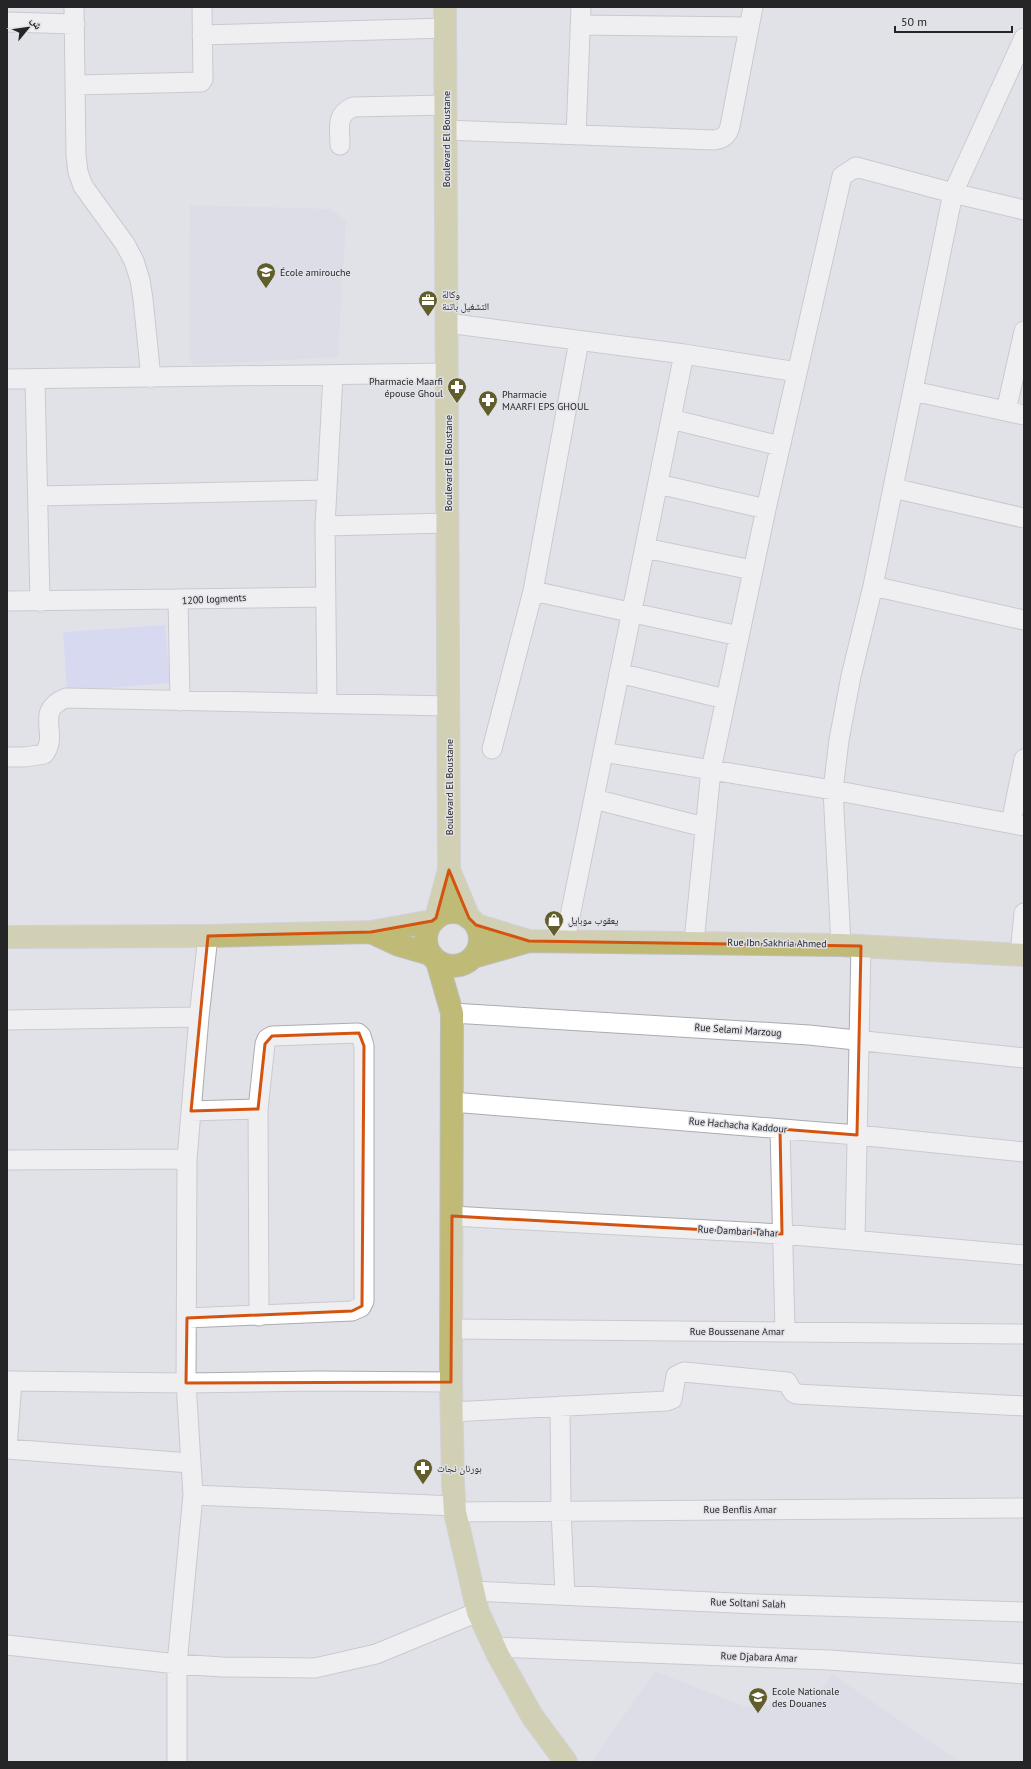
<svg xmlns="http://www.w3.org/2000/svg" width="1031" height="1769" font-family="'PT Sans','Noto Naskh Arabic',sans-serif">
	<style>
		.built { fill: #d6d8e5 }
		.green { fill: #cbcefa }
		.lines { fill: none; stroke-linecap: round; stroke-linejoin: round }
		.minor-casing { stroke: #ababb1; stroke-width: 21 }
		.major-casing { stroke: #bebebe; stroke-width: 24 }
		.minor { stroke: #fff; stroke-width: 19 }
		.major { stroke: #bfbb77; stroke-width: 22 }
		.marked { fill: none; stroke: #d4540f; stroke-width: 3; stroke-linejoin: round }
		.labels { text-anchor: middle; dominant-baseline: central; stroke-width: 3; stroke-linejoin: round; paint-order: stroke }
		.street-label { font-size: 10px; fill: #252527; stroke: #e1e2e8 }
		.poi-label { font-size: 10px; fill: #252527; stroke: #e1e2e8; text-anchor: start }
	</style>
	<rect width="100%" height="100%" fill="#e1e2e8"/>
	<path class="built" d="M 190,205 L 330,209 L 346,220 L 338,357 L 193,365 L 189,358 Z
		M 655,1671 L 746,1707 L 811,1702 L 832,1674 L 961,1762 L 597,1762 L 594,1758 Z"/>
	<path class="green" d="M 165,625 L 170,683 L 67,691 L 63,632 Z"/>
	<g class="lines">
		<defs>
			<path id="minor" d="M 74,7 L 76,155 L 78,172 L 83,186 L 125,244 L 134,261 L 140,280 L 143,299 L 151,378
				M 7,22 L 75,24
				M 580,25 L 748,27
				M 202,35 L 446,28
				M 76,85 L 201,82 L 203,79 L 202,7
				M 446,130 L 714,140 C 723,139 728,135 730,126 L 753,7
				M 576,135 L 581,7
				M 340,145 C 340,128 335,115 353,107 L 446,105
				M 447,323 L 684,354 L 797,372
				M 7,379 L 447,373
				M 35,380 L 40,602
				M 913,391 L 1024,415
				M 1006,411 L 1024,331
				M 671,419 L 780,446
				M 658,484 L 766,509
				M 893,488 L 1024,518
				M 38,496 L 327,490
				M 325,526 L 448,523
				M 645,548 L 752,570
				M 873,586 L 1024,620
				M 533,591 L 739,636
				M 7,601 L 178,599
				M 619,673 L 725,699
				M 180,701 L 178,599 L 326,597
				M 327,703 L 325,526 L 333,375
				M 492,749 L 533,591 L 579,341
				M 603,752 L 833,790 L 1024,826
				M 7,757 L 25,757 L 44,754 C 60,734 33,711 66,698 L 449,706
				M 594,799 L 704,827
				M 1011,823 L 1024,759
				M 565,941 L 684,354
				M 694,942 L 711,770 L 766,509 L 842,176 L 856,167 L 953,193 L 1024,210
				M 841,945 L 833,790 L 839,740 L 851,676 L 873,586 L 953,193 L 1024,38
				M 1020,955 L 1024,913
				M 452,1013 L 809,1035 L 1024,1058
				M 7,1020 L 199,1017
				M 452,1102 L 857,1135 L 1024,1152
				M 258,1109 L 259,1316
				M 780,1129 L 785,1331
				M 7,1160 L 187,1159
				M 452,1216 L 782,1234 L 1024,1255
				M 855,1240 L 861,946
				M 187,1318 L 352,1311 L 361,1307 L 364,1301 L 364,1046 L 361,1036 L 358,1033 L 272,1036 L 267,1039 L 265,1044 L 258,1109 L 191,1111
				M 451,1329 L 1024,1334
				M 7,1381 L 186,1383 L 316,1381 L 451,1382
				M 560,1406 L 561,1511 L 565,1595
				M 451,1412 L 667,1401 L 672,1399 L 676,1376 L 684,1372 L 787,1382 L 793,1392 L 796,1394 L 1024,1406
				M 7,1448 L 12,1381
				M 7,1449 L 190,1463
				M 193,1495 L 455,1506
				M 455,1512 L 1024,1508
				M 472,1591 L 756,1604 L 1024,1612
				M 7,1645 L 177,1664 L 222,1667 L 315,1668 L 376,1654 L 478,1612
				M 494,1647 L 829,1660 L 1024,1674
				M 177,1762 L 177,1664 L 193,1495 L 186,1383 L 187,1159 L 199,1017 L 208,936"/>
			<path id="major" d="M 449,870 L 469,918
				M426 939a27 27 0 1 1 54 0a27 27 0 1 1-54 0Z
				M 436,918 L 449,870 L 445,7
				M 476,925 L 529,941
				M 371,932 L 399,945 L 430,954
				M 7,937 L 208,936 L 371,932 L 432,921
				M 473,957 L 529,941 L 841,945 L 1024,955
				M 437,961 L 452,1013 L 451,1382 L 453,1483 L 455,1512 L 478,1612 L 498,1655 L 532,1716 L 566,1762"/>
		</defs>
		<use href="#minor" class="minor-casing"/>
		<use href="#major" class="major-casing"/>
		<use href="#minor" class="minor"/>
		<use href="#major" class="major"/>
	</g>
	<path d="M0 0H1031V1769H0ZM 449,870 L 469,918 L 476,925 L 529,941 L 861,946 L 857,1135 L 780,1129 L 782,1234 L 452,1216 L 451,1382 L 186,1383 L 187,1318 L 352,1311 L 362,1306 L 364,1046 L 359,1033 L 272,1036 L 265,1044 L 258,1109 L 191,1111 L 208,936 L 371,932 L 432,921 L 436,918 Z" fill="#e1e2e8" fill-opacity=".55" fill-rule="evenodd"/>
	<path class="marked" d="M 449,870 L 469,918 L 476,925 L 529,941 L 861,946 L 857,1135 L 780,1129 L 782,1234 L 452,1216 L 451,1382 L 186,1383 L 187,1318 L 352,1311 L 362,1306 L 364,1046 L 359,1033 L 272,1036 L 265,1044 L 258,1109 L 191,1111 L 208,936 L 371,932 L 432,921 L 436,918 Z"/>
	<defs>
		<symbol id="school-pin" viewBox="-11 -11 22 30"><path d="M0 17L-7.5 6A9.5 9.5 0 1 1 7.5 6Z" fill="#615e2b" stroke="#e1e2e8"/><path d="M0-5L7-2L0 1L-7-2ZM-4 1L0 2.5L4 1V4Q0 6-4 4Z" fill="#fff"/></symbol>
		<symbol id="office-pin" viewBox="-11 -11 22 30"><path d="M0 17L-7.5 6A9.5 9.5 0 1 1 7.5 6Z" fill="#615e2b" stroke="#e1e2e8"/><path d="M-6-3h4V-5.5h4V-3h4V5H-6ZM-1-4.5V-3h2v-1.5ZM-6 0V1H6V0Z" fill="#fff"/></symbol>
		<symbol id="pharmacy-pin" viewBox="-11 -11 22 30"><path d="M0 17L-7.5 6A9.5 9.5 0 1 1 7.5 6Z" fill="#615e2b" stroke="#e1e2e8"/><path d="M-2-6h4v4h4v4h-4v4h-4v-4h-4v-4h4Z" fill="#fff"/></symbol>
		<symbol id="shop-pin" viewBox="-11 -11 22 30"><path d="M0 17L-7.5 6A9.5 9.5 0 1 1 7.5 6Z" fill="#615e2b" stroke="#e1e2e8"/><path d="M-5-2.5h2.3a2.7 3.5 0 0 1 5.4 0H5L5.5 6h-11ZM-1.5-2.5h3a1.5 2.3 0 0 0-3 0Z" fill="#fff"/></symbol>
		<symbol id="university-pin" viewBox="-11 -11 22 30"><path d="M0 17L-7.5 6A9.5 9.5 0 1 1 7.5 6Z" fill="#615e2b" stroke="#e1e2e8"/><path d="M0-5L7-2L0 1L-7-2ZM-4 1L0 2.5L4 1V4Q0 6-4 4Z" fill="#fff"/></symbol>
	</defs>
	<g fill-rule="evenodd">
		<use href="#school-pin" x="255" y="261" width="22" height="30"/>
		<use href="#office-pin" x="417" y="289" width="22" height="30"/>
		<use href="#pharmacy-pin" x="446" y="376" width="22" height="30"/>
		<use href="#pharmacy-pin" x="477" y="389" width="22" height="30"/>
		<use href="#shop-pin" x="543" y="909" width="22" height="30"/>
		<use href="#pharmacy-pin" x="412" y="1457" width="22" height="30"/>
		<use href="#university-pin" x="747" y="1686" width="22" height="30"/>
	</g>
	<g class="labels">
		<g class="street-label">
			<text transform="translate(446 139) rotate(-90)">Boulevard El Boustane</text>
			<text transform="translate(448 463) rotate(-90)">Boulevard El Boustane</text>
			<text transform="translate(214 599) rotate(-3)">1200 logments</text>
			<text transform="translate(449 787) rotate(-90)">Boulevard El Boustane</text>
			<text transform="translate(777 943) rotate(1)">Rue Ibn Sakhria Ahmed</text>
			<text transform="translate(738 1030) rotate(4)">Rue Selami Marzoug</text>
			<text transform="translate(738 1125) rotate(5)">Rue Hachacha Kaddour</text>
			<text transform="translate(738 1231) rotate(3)">Rue Dambari Tahar</text>
			<text x="737" y="1331">Rue Boussenane Amar</text>
			<text x="740" y="1509">Rue Benflis Amar</text>
			<text transform="translate(748 1603) rotate(2)">Rue Soltani Salah</text>
			<text transform="translate(759 1657) rotate(2)">Rue Djabara Amar</text>
		</g>
		<g class="poi-label">
			<text x="280" y="272">École amirouche</text>
			<text x="442" y="294">وكالة<tspan x="442" dy="12">التشغيل باتنة</tspan></text>
			<text x="443" y="381" text-anchor="end">Pharmacie Maarfi<tspan x="443" dy="12">épouse Ghoul</tspan></text>
			<text x="502" y="394">Pharmacie<tspan x="502" dy="12">MAARFI EPS GHOUL</tspan></text>
			<text x="568" y="920">يعقوب موبايل</text>
			<text x="437" y="1468">بورنان نجات</text>
			<text x="772" y="1691">Ecole Nationale<tspan x="772" dy="12">des Douanes</tspan></text>
		</g>
	</g>
	<rect width="1031" height="1769" fill="none" stroke="#252527" stroke-width="16"/>
	<g transform="translate(28 28) rotate(61)" stroke="#e1e2e8" stroke-width="3" paint-order="stroke">
	<path d="M0-3L7 15L0 10L-7 15Z" fill="#252527"/>
	<text y="-6" font-size="11" font-weight="bold" text-anchor="middle" fill="#252527">ش</text>
	</g>
	<path d="M895 26v6h117v-6" fill="none" stroke="#252527" stroke-width="2"/>
	<text x="901" y="26" font-size="12" fill="#252527" stroke="#e1e2e8" stroke-width="3" paint-order="stroke">50 m</text>
</svg>
